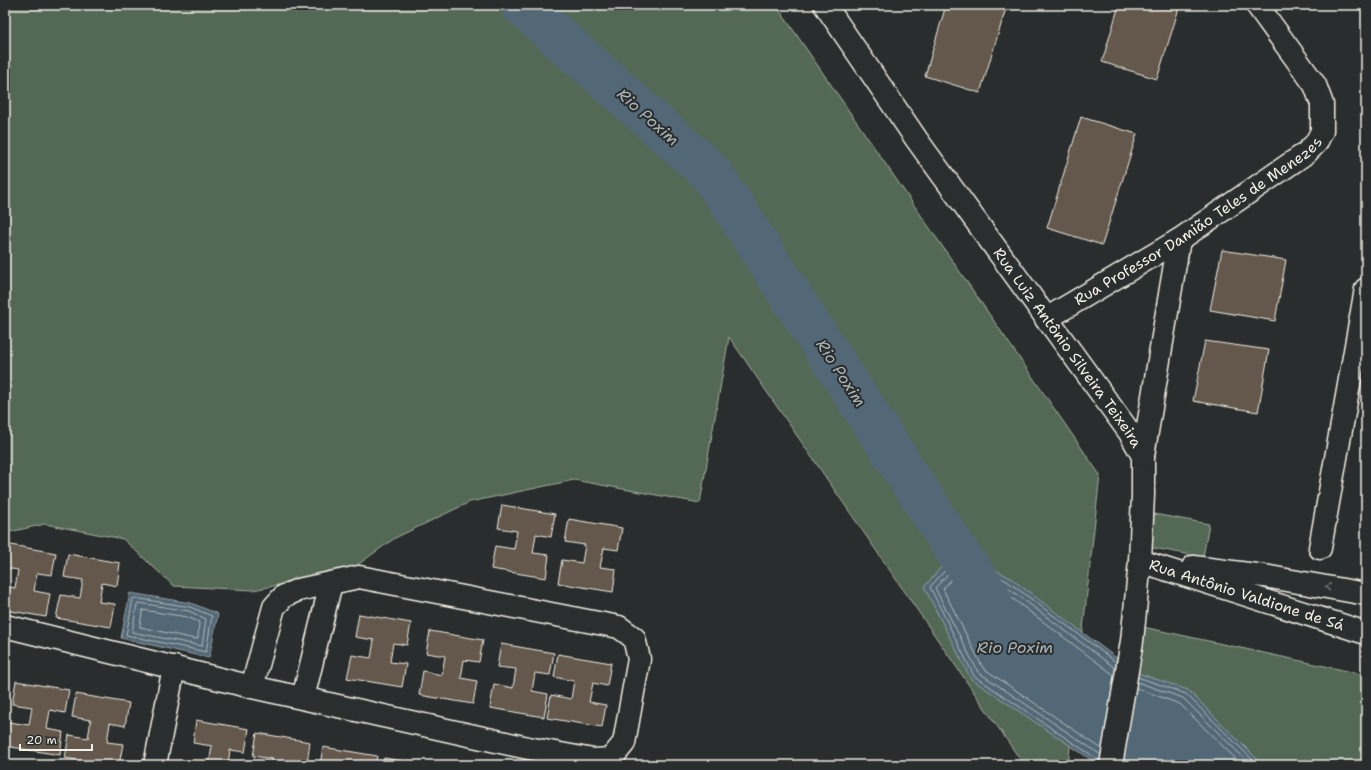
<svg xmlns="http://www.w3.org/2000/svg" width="1371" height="770" font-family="'Shantell Sans',sans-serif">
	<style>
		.green { fill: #536955; stroke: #a4ad9e }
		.water { fill: #526876; stroke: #939fa4 }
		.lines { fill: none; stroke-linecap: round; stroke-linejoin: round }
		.shore { stroke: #b3baba; stroke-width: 1 }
		.river { stroke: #526876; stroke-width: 43 }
		.building { fill: #64584b; stroke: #f4f1e8 }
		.minor-casing { stroke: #f4f1e8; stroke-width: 25 }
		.minor { stroke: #2a2d2e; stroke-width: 22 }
		.oneway { stroke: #71726f }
		.labels { text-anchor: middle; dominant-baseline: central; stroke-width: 4; stroke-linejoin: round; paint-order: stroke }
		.street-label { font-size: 15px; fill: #f4f1e8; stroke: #2a2d2e }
		.water-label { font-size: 16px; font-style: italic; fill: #abb3b5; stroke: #2a2d2e }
	</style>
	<rect width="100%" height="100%" fill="#2a2d2e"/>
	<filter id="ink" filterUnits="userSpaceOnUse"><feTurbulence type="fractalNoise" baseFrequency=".025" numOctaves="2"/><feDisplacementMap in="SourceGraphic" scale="8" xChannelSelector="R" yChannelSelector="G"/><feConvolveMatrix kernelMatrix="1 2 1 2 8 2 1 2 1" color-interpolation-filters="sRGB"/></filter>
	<g filter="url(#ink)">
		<path class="green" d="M 5,5 L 776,5 L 1100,475 L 1068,765 L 1024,765 L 729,337 L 700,503 L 574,480 L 470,502 L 395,538 L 349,571 L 253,590 L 174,586 L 123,539 L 45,524 L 5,533 Z
			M 1154,514 L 1209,524 L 1203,557 L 1148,547 Z
			M 1134,625 L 1366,675 L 1366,765 L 1121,765 Z"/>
		<path class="water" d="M 956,550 L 1009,577 L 1135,672 L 1188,690 L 1259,761 L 1288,765 L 1099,765 L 971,679 L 924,587 Z
			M 130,593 L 191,603 L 218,614 L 209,658 L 121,638 Z"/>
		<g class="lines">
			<path class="shore" d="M 135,598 L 190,607 L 212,616 L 206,652 L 126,635 L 133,599 Z
				M 139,603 L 189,611 L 206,619 L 202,646 L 132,632 L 137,605 Z
				M 143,610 L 187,617 L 199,622 L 198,638 L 195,639 L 140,627 Z
				M 1138,677 L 1186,694 L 1256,763 L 1261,765
				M 1137,682 L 1183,698 L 1251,765
				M 1136,688 L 1180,704 L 1242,765
				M 1102,749 L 983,668 L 943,589 L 959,570 L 961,570 L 1001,590 L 1114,675
				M 1101,755 L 978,672 L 935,588 L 959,562 L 1004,585 L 1115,668
				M 1100,761 L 974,676 L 930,587 L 958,556 L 1007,581 L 1116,662"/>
			<path class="river" d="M 522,5 L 711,173 L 956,550 L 990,599"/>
		</g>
		<path class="building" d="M 946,5 L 1007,5 L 980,93 L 925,76 Z
			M 1119,5 L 1180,5 L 1157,79 L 1102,62 Z
			M 1081,117 L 1137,134 L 1102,245 L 1047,228 Z
			M 1222,250 L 1286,260 L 1275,321 L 1210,310 Z
			M 1205,341 L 1269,350 L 1258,412 L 1193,401 Z
			M 502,505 L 555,514 L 551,537 L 536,534 L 533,553 L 549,555 L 546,578 L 491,569 L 495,546 L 514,549 L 517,531 L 498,528 Z
			M 569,519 L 622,528 L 618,550 L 604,548 L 600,567 L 616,569 L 613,592 L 558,583 L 562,560 L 582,563 L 585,545 L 565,542 Z
			M 5,544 L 56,553 L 52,575 L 37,573 L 34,591 L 50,594 L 46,617 L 5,610 L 5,586 L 15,588 L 18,570 L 5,568 Z
			M 68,554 L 120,563 L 117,586 L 102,583 L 99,602 L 115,604 L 111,627 L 56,618 L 61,595 L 80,598 L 83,580 L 64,577 Z
			M 359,614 L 411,623 L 407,645 L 393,643 L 390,662 L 406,664 L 402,687 L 347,678 L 352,655 L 371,658 L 374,640 L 355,637 Z
			M 430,631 L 483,640 L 479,662 L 464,660 L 461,678 L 477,681 L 473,704 L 419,695 L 423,671 L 442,675 L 445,656 L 426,653 Z
			M 501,644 L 554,653 L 550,675 L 535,673 L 532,691 L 548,694 L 544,717 L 490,708 L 494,684 L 513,688 L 516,669 L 497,667 Z
			M 558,654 L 611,663 L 607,686 L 593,683 L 589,702 L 606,705 L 602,727 L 547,718 L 551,695 L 571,699 L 574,681 L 554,677 Z
			M 16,681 L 69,690 L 65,713 L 50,710 L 47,729 L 63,732 L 60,755 L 5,746 L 9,722 L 29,725 L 32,707 L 12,704 Z
			M 76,694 L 129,703 L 125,726 L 110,723 L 107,742 L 123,744 L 119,765 L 106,765 L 65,758 L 69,735 L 88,738 L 91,720 L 72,717 Z
			M 196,720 L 249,729 L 245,752 L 230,750 L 228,765 L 188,765 L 189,761 L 209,764 L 212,746 L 193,743 Z
			M 257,733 L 310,742 L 307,764 L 292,762 L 291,765 L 272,765 L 273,759 L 253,756 Z
			M 323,747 L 377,756 L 375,765 L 320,765 Z
			M 384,758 L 425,765 L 383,765 Z"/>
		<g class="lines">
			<defs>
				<g id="minor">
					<path id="s1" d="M 825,5 L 917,140 L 1130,433 L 1143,456 L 1143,495 L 1140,561 L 1132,641 L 1111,765"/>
					<path id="s2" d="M 1046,319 L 1179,240 L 1306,153 L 1316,143 L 1322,131 L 1322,104 L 1315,85 L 1257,5"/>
					<path d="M 1143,456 L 1179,240"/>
					<path d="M 1320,548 L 1366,289"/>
					<path id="s3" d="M 1140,561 L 1366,633"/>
					<path d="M 1193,567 L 1264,576 L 1366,594"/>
					<path d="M 5,626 L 252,687 L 528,748 L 593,760 L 611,759 L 624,743 L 639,659 L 634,638 L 619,627 L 359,577 L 298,590 L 284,596 L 274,607 L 252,687"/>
					<path d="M 303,698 L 331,583"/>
					<path d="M 155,765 L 174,667"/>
				</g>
			</defs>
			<use href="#minor" class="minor-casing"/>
			<use href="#minor" class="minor"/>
		</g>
		<defs><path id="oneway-chevron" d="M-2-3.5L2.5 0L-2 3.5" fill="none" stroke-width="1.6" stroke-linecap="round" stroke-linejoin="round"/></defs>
		<use class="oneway" href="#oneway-chevron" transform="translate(1328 587) rotate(-170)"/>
	</g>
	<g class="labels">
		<g class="street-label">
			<text stroke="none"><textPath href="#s2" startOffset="181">Rua Professor Damião Teles de Menezes</textPath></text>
			<text stroke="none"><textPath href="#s1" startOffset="420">Rua Luiz Antônio Silveira Teixeira</textPath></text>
			<text stroke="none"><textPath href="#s3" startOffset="112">Rua Antônio Valdione de Sá</textPath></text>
		</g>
		<g class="water-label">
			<text transform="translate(648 117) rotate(42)">Rio Poxim</text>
			<text transform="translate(841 373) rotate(57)">Rio Poxim</text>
			<text x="1015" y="647">Rio Poxim</text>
		</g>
	</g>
	<rect width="1371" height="770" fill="none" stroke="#2a2d2e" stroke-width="20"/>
	<rect x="10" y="10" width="1351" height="750" fill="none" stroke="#f4f1e8" stroke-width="1.5" filter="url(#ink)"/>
	<path d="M20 744v6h72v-6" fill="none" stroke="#f4f1e8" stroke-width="2"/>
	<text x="26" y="744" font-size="12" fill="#f4f1e8" stroke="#2a2d2e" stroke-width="3" paint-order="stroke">20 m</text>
</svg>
